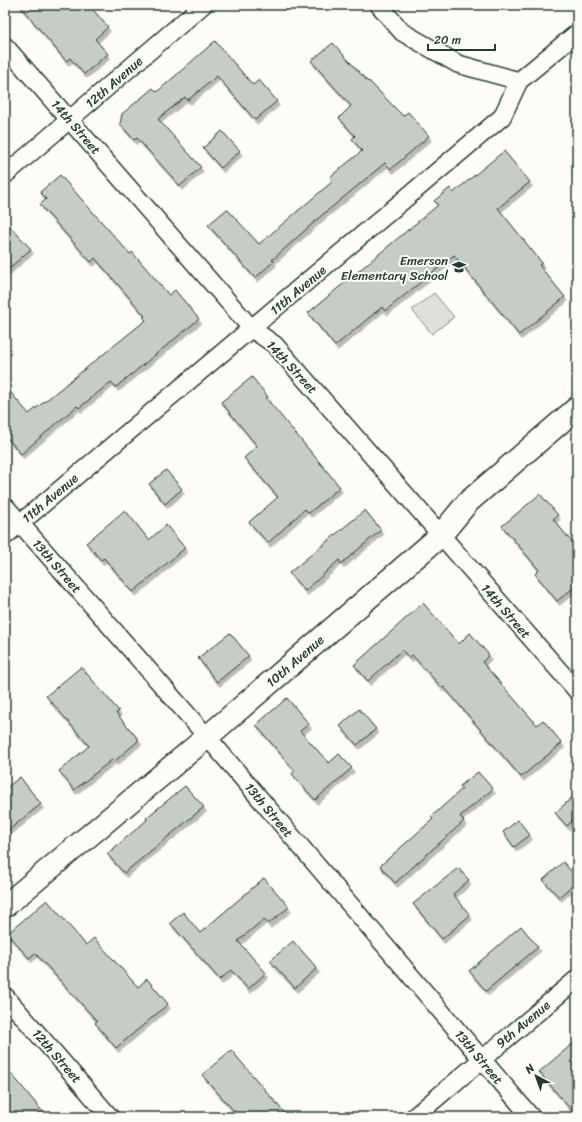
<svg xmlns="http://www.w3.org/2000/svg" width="582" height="1122" font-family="Sriracha,sans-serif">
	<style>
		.green { fill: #dde0db; stroke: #7e8e88 }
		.building { fill: #c6cdc7; stroke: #1f3d34; filter: url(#shadow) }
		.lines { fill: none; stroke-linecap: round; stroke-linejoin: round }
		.street-casing { stroke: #1f3d34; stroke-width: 20 }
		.secondary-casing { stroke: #1f3d34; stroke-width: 25 }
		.street { stroke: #fdfcf7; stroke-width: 17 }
		.secondary { stroke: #fdfcf7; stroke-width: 22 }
		.labels { text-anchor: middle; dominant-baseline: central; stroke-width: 4; stroke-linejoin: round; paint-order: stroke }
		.street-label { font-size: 13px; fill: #1f3d34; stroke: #fdfcf7 }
		.poi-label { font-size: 13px; fill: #1f3d34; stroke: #fdfcf7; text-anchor: end }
	</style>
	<defs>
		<filter id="shadow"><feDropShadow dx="2.5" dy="4.5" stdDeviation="0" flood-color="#0004"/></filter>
	</defs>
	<rect width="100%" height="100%" fill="#fdfcf7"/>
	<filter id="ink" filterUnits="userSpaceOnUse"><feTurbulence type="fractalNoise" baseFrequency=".025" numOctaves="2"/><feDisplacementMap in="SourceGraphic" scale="8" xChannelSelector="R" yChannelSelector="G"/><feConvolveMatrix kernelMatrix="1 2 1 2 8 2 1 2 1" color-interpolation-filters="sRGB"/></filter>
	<g filter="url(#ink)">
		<path class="green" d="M 434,293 L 454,317 L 432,334 L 412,310 Z"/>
		<path class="building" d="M 19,5 L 89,5 L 108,27 L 95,39 L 108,54 L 84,74 L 70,58 L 66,61 Z
			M 215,41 L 253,85 L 259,80 L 277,101 L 255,120 L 217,76 L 188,100 L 185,97 L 158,119 L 201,167 L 180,186 L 137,138 L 134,140 L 120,124 L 122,114 L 153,88 L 157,92 Z
			M 333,43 L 368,82 L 369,81 L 403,116 L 408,112 L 429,136 L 391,169 L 385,163 L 321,216 L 272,260 L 274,261 L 255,278 L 208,225 L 227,209 L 259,244 L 333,181 L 330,177 L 362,151 L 352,139 L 355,136 L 339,118 L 351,106 L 311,61 Z
			M 222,131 L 240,151 L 221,168 L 203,148 Z
			M 504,151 L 530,182 L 498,208 L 542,263 L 539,265 L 565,297 L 519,335 L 454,255 L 385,311 L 382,307 L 335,346 L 308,313 L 438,205 L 434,201 L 450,188 L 453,193 Z
			M 60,175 L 130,254 L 132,252 L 169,295 L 175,290 L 199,319 L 116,387 L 111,382 L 79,408 L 77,406 L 21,454 L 5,435 L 5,386 L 29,414 L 146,320 L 143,317 L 145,316 L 95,258 L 91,262 L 40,205 L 46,199 L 40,192 Z
			M 5,221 L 31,249 L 5,272 Z
			M 252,377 L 268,397 L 266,398 L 340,487 L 309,513 L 305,509 L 268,543 L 249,522 L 278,497 L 244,458 L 257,446 L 221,402 Z
			M 166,470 L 182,489 L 165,504 L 149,484 Z
			M 540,494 L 558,515 L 553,519 L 577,548 L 577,585 L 557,601 L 535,574 L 539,570 L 502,526 Z
			M 125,510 L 149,540 L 166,525 L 185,548 L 133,592 L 104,558 L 101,560 L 86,543 Z
			M 365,510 L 381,530 L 341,564 L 339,560 L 305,591 L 289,573 Z
			M 423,603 L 459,644 L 470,633 L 489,655 L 482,662 L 537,725 L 543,720 L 562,743 L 521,777 L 444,687 L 442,688 L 412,655 L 409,658 L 402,650 L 368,681 L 354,665 Z
			M 230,633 L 249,656 L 217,682 L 198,658 Z
			M 81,667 L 119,711 L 116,713 L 139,740 L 115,761 L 113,759 L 74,790 L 59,771 L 89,746 L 46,696 Z
			M 287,698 L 309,724 L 300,731 L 329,763 L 339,754 L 352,768 L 315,800 L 292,774 L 295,771 L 256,725 Z
			M 359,709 L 376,729 L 357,745 L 340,726 Z
			M 478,772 L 493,789 L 460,816 L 464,821 L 395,883 L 380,866 L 433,819 L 431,817 L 462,789 L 460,786 Z
			M 20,777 L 41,804 L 5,833 L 5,789 Z
			M 185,786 L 204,807 L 124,873 L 107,854 L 147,820 L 146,818 Z
			M 577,793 L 577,816 L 567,826 L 555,813 Z
			M 518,820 L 530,835 L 514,847 L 503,832 Z
			M 563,862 L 577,878 L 577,881 L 559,897 L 543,880 Z
			M 458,868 L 469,880 L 453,894 L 470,915 L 442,939 L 413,904 Z
			M 264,878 L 289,907 L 268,924 L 264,919 L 238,941 L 266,973 L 248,989 L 231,970 L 220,980 L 170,923 L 183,912 L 200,933 Z
			M 47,900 L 86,945 L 94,938 L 138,987 L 147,979 L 168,1004 L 116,1048 L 95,1023 L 97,1021 L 35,953 L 29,958 L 7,934 Z
			M 521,926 L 538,947 L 486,991 L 469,971 Z
			M 293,941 L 317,968 L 295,988 L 270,961 Z
			M 577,1040 L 577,1117 L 539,1072 Z
			M 231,1050 L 288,1117 L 239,1117 L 202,1075 Z
			M 5,1066 L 47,1117 L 5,1117 Z"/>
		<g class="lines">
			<defs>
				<path id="street" d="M 379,5 L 402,32 L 458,64 L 519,81
					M 5,46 L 252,329 L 275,345 L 577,691
					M 5,175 L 203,5
					M 5,506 L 215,746 L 531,1117
					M 5,536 L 502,117 L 519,81 L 577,33
					M 5,996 L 110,1117
					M 414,1117 L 577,979"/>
				<path id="secondary" d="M 5,906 L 207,737 L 440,536 L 468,502 L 577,408"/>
			</defs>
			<use href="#street" class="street-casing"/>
			<use href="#secondary" class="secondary-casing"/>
			<use href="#street" class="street"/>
			<use href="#secondary" class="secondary"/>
		</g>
	</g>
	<defs>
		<symbol id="school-bare" viewBox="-9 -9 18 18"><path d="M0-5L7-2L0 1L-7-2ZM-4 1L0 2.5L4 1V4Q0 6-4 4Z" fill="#1f3d34" stroke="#fdfcf7" stroke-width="2.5" paint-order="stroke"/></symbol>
	</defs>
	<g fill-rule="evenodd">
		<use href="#school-bare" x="449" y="257" width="20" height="20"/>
	</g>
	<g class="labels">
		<g class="street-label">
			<text transform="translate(114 82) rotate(-41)">12th Avenue</text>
			<text transform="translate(76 127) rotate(49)">14th Street</text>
			<text transform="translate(298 290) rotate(-40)">11th Avenue</text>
			<text transform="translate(292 367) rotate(47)">14th Street</text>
			<text transform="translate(50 498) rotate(-40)">11th Avenue</text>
			<text transform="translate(57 566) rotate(49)">13th Street</text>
			<text transform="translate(506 611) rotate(49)">14th Street</text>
			<text transform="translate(295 661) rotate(-41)">10th Avenue</text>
			<text transform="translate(269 810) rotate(50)">13th Street</text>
			<text transform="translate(523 1024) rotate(-40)">9th Avenue</text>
			<text transform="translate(57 1056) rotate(49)">12th Street</text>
			<text transform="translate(479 1057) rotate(50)">13th Street</text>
		</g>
		<g class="poi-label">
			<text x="448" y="260">Emerson<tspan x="448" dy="15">Elementary School</tspan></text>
		</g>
	</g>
	<rect width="582" height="1122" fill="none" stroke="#fdfcf7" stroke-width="20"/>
	<rect x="10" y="10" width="562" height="1102" fill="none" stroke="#1f3d34" stroke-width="1.5" filter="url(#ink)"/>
	<g transform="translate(536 1076) rotate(319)" stroke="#fdfcf7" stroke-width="3" paint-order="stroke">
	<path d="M0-3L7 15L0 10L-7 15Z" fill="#1f3d34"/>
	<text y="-6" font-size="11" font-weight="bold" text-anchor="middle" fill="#1f3d34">N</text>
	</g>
	<path d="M428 44v6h67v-6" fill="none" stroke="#1f3d34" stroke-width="2"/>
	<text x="434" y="44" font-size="12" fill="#1f3d34" stroke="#fdfcf7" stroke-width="3" paint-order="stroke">20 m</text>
</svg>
